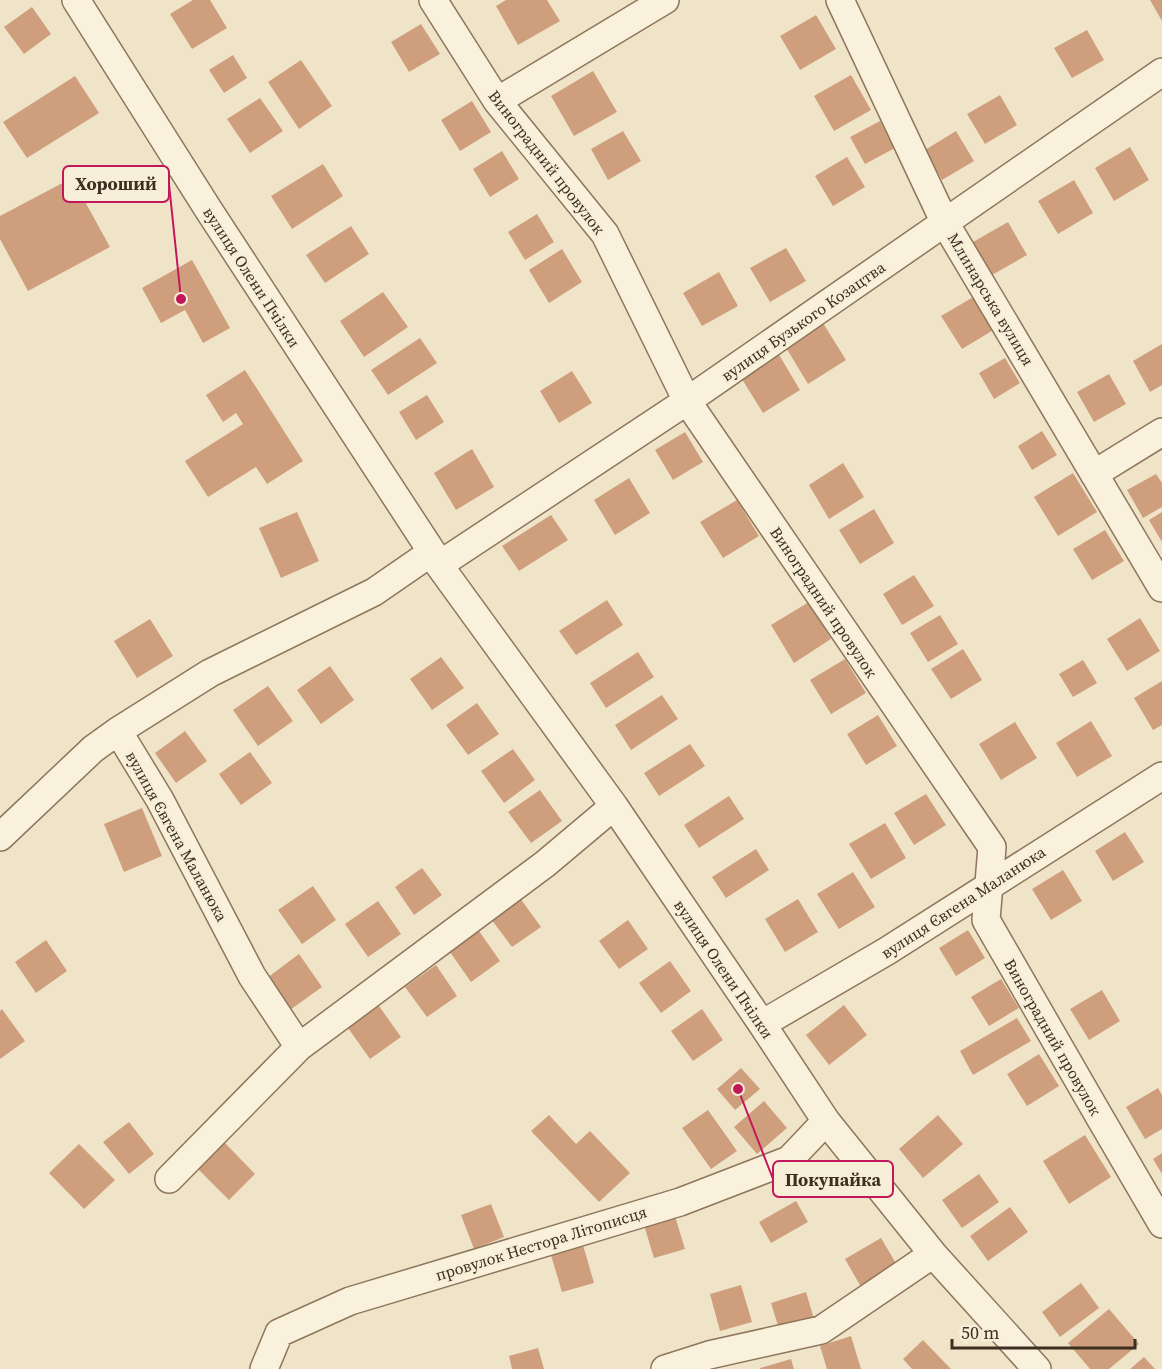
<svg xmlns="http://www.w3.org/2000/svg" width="1162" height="1369" font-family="'Source Serif 4',serif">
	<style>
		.building { fill: #cf9f7d }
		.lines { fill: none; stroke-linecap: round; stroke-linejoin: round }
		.minor-casing { stroke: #8d765c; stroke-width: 30 }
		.minor { stroke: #faf1dc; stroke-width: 27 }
		.labels { text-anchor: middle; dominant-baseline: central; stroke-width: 5; stroke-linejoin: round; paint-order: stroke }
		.street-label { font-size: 16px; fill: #3d2e20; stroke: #f7eed8 }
		.leader { fill: none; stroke: #c2185b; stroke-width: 2 }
		.callout-dot { fill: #c2185b; stroke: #f7eed8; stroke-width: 2 }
		.callout { fill: #f7eed8; stroke: #c2185b; stroke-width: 2 }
		.callout-label { font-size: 18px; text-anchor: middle; font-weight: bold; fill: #3d2e20 }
	</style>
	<rect width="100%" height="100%" fill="#f0e4c8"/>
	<path class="building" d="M 193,0 L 210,0 L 227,28 L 192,49 L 170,14 Z
		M 506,0 L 547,0 L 560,21 L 518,45 L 496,6 Z
		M 1150,0 L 1162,0 L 1162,21 Z
		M 32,7 L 51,34 L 24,54 L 4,27 Z
		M 816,15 L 836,49 L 800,70 L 780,36 Z
		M 421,24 L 440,54 L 409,72 L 391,42 Z
		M 1087,30 L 1104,60 L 1072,78 L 1054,48 Z
		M 233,55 L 247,78 L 224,93 L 209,70 Z
		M 301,60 L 332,106 L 299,129 L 268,82 Z
		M 593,71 L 617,112 L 574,136 L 551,96 Z
		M 851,75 L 871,110 L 834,131 L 814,96 Z
		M 75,76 L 99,113 L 27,158 L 3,122 Z
		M 1000,95 L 1017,125 L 985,144 L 967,114 Z
		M 260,98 L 283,131 L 250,153 L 227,119 Z
		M 472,101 L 491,132 L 460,151 L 441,120 Z
		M 880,121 L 895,148 L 865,164 L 850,137 Z
		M 623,131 L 641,161 L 608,180 L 591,149 Z
		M 956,131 L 974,161 L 942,180 L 925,150 Z
		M 1130,147 L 1149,180 L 1114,201 L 1095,168 Z
		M 502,151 L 519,179 L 490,197 L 473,169 Z
		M 847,157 L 865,187 L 833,206 L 815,176 Z
		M 323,164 L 343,196 L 292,229 L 271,196 Z
		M 72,178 L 110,247 L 28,291 L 0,239 L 0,216 Z
		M 1074,180 L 1093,213 L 1058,234 L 1038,201 Z
		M 537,214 L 554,242 L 525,260 L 508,232 Z
		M 1008,222 L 1027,255 L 992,275 L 973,242 Z
		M 351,226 L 369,254 L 325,283 L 306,255 Z
		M 786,248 L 806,281 L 770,302 L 750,268 Z
		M 562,249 L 582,282 L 549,303 L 529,270 Z
		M 192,260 L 230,328 L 203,343 L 185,310 L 161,323 L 142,288 Z
		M 719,272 L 738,306 L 702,326 L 683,293 Z
		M 383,292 L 408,327 L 364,357 L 340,321 Z
		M 975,296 L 995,329 L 962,349 L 941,316 Z
		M 823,323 L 846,360 L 808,384 L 785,346 Z
		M 420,338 L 437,363 L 388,395 L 371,370 Z
		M 1162,344 L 1162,385 L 1150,392 L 1133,361 Z
		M 778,353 L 800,390 L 763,413 L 740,376 Z
		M 1005,358 L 1020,383 L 994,399 L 979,373 Z
		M 245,370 L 303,461 L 267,484 L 256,467 L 208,497 L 185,461 L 243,424 L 236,413 L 223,422 L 206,395 Z
		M 572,371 L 592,403 L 559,423 L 540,391 Z
		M 1109,374 L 1126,404 L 1094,422 L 1077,392 Z
		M 427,395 L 444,422 L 416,440 L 399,412 Z
		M 1042,431 L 1057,455 L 1032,470 L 1018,446 Z
		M 685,432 L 703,462 L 673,480 L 655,450 Z
		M 472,449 L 494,487 L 456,510 L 434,473 Z
		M 843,463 L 864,497 L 829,519 L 809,485 Z
		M 1073,473 L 1097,512 L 1058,536 L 1034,497 Z
		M 1156,474 L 1162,483 L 1162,507 L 1143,518 L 1127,490 Z
		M 629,478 L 650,513 L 615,535 L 594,500 Z
		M 737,500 L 759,536 L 723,558 L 700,522 Z
		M 874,509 L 894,543 L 860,564 L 839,530 Z
		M 297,512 L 319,561 L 281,578 L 259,528 Z
		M 1162,512 L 1162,542 L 1149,520 Z
		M 551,515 L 568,540 L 519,571 L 502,546 Z
		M 1105,530 L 1124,561 L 1092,580 L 1073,549 Z
		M 914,575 L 934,606 L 902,625 L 883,594 Z
		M 607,600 L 623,625 L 576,655 L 559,631 Z
		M 809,602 L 831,639 L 794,663 L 771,625 Z
		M 940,615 L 958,644 L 928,662 L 910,633 Z
		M 1140,618 L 1160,651 L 1127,671 L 1107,639 Z
		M 150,619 L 173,656 L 137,678 L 114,641 Z
		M 963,649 L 982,680 L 951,699 L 931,669 Z
		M 638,652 L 654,677 L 606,708 L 590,683 Z
		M 441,657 L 464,688 L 432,710 L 410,679 Z
		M 845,659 L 866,693 L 831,714 L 810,680 Z
		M 1083,660 L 1097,683 L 1073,697 L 1059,674 Z
		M 330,666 L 354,700 L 321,724 L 297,690 Z
		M 1162,681 L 1162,725 L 1153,730 L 1134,698 Z
		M 268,686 L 293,721 L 258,746 L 233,710 Z
		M 662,695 L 678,719 L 631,750 L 615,725 Z
		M 477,703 L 499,734 L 468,755 L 446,725 Z
		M 878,715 L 897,746 L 866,765 L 847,734 Z
		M 1091,721 L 1112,756 L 1077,777 L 1056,743 Z
		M 1015,722 L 1037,758 L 1001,780 L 979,744 Z
		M 185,731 L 207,761 L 176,783 L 155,753 Z
		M 690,744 L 705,766 L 659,796 L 644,773 Z
		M 513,749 L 535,780 L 504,803 L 481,771 Z
		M 250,752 L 272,783 L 241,805 L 219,774 Z
		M 540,790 L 562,821 L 531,843 L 508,812 Z
		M 926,794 L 946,825 L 914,845 L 894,813 Z
		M 729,796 L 744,819 L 699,848 L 684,825 Z
		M 142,808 L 162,856 L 124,872 L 104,824 Z
		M 885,823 L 906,858 L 871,879 L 849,844 Z
		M 1125,832 L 1144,862 L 1113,881 L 1095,851 Z
		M 756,849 L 769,870 L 726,898 L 712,877 Z
		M 422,868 L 442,895 L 414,915 L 395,887 Z
		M 1063,870 L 1082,901 L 1051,920 L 1032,889 Z
		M 853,872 L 875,907 L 839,929 L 817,894 Z
		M 313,886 L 336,920 L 302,944 L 278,910 Z
		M 520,898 L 541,927 L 512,947 L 491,919 Z
		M 798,899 L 818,932 L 785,952 L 765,919 Z
		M 378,901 L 401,934 L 368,957 L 345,924 Z
		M 628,920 L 648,949 L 619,969 L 599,941 Z
		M 968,930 L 985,958 L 956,976 L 939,948 Z
		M 479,931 L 500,961 L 471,982 L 450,952 Z
		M 46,940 L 67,971 L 36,993 L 15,962 Z
		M 299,954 L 322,987 L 290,1010 L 267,978 Z
		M 670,961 L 691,991 L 661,1013 L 639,983 Z
		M 436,965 L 457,996 L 427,1017 L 405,987 Z
		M 1001,979 L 1019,1008 L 989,1026 L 971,997 Z
		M 1102,990 L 1120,1021 L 1089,1040 L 1070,1009 Z
		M 844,1005 L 867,1035 L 829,1065 L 806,1035 Z
		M 379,1006 L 401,1037 L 370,1059 L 348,1028 Z
		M 2,1009 L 25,1041 L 0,1059 L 0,1011 Z
		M 702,1009 L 723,1040 L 693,1061 L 671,1031 Z
		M 1017,1018 L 1031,1041 L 973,1075 L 960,1051 Z
		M 1039,1054 L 1059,1086 L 1027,1106 L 1007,1074 Z
		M 741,1068 L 760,1089 L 735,1110 L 717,1089 Z
		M 1158,1088 L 1162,1095 L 1162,1129 L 1145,1139 L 1126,1107 Z
		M 764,1101 L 787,1128 L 757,1154 L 734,1127 Z
		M 708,1110 L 737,1151 L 711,1169 L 682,1128 Z
		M 549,1115 L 576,1144 L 590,1131 L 630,1173 L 599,1202 L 531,1131 Z
		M 938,1115 L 963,1144 L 923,1178 L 899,1149 Z
		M 129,1122 L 154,1154 L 129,1174 L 103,1142 Z
		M 1085,1135 L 1111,1177 L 1069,1204 L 1043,1161 Z
		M 224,1142 L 255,1174 L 229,1200 L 197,1168 Z
		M 79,1144 L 115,1180 L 84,1209 L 49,1173 Z
		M 1162,1153 L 1162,1174 L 1153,1159 Z
		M 979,1174 L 999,1202 L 962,1228 L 942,1200 Z
		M 796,1201 L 808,1222 L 771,1243 L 759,1222 Z
		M 491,1204 L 504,1237 L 474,1249 L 461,1215 Z
		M 1010,1207 L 1028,1232 L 988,1261 L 970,1236 Z
		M 674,1213 L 685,1249 L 654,1258 L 643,1222 Z
		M 881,1238 L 897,1265 L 861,1287 L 845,1259 Z
		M 583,1245 L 594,1283 L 562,1292 L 551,1255 Z
		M 1081,1283 L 1099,1308 L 1060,1337 L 1042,1312 Z
		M 741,1285 L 752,1322 L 720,1331 L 710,1294 Z
		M 806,1292 L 814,1319 L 779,1329 L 771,1303 Z
		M 1109,1309 L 1139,1344 L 1109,1369 L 1090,1369 L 1068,1343 Z
		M 851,1336 L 861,1369 L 827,1369 L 820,1346 Z
		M 923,1340 L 951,1369 L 912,1369 L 903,1359 Z
		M 538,1348 L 544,1369 L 512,1369 L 509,1356 Z
		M 1144,1357 L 1155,1369 L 1130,1369 Z
		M 791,1359 L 794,1369 L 760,1369 L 760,1368 Z"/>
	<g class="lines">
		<defs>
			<path id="minor" d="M 76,0 L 208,209 L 432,552 L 439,565 L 614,806 L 762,1024 L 826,1121 L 933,1254 L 1037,1369
				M 433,0 L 497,101 L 605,234 L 687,401 L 992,847 L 986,920 L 1099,1116 L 1162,1224
				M 840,0 L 945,223 L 1162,588
				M 497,101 L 665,0
				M 1094,474 L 1162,432
				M 439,565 L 687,401 L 1162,72
				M 118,731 L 160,800 L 252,976 L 299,1047
				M 0,837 L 93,749 L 118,731 L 210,673 L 374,592 L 432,552
				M 762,1024 L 887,951 L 1162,776
				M 169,1179 L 299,1047 L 545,864 L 614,806
				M 264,1369 L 279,1333 L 350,1301 L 680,1202 L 789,1160 L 826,1121
				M 665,1369 L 709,1355 L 821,1330 L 933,1254"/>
		</defs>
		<use href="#minor" class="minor-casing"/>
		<use href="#minor" class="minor"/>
	</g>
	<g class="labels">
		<g class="street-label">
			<text transform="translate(547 162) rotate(52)">Виноградний провулок</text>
			<text transform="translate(252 277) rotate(57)">вулиця Олени Пчілки</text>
			<text transform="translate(991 299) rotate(59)">Млинарська вулиця</text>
			<text transform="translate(803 321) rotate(-35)">вулиця Бузького Козацтва</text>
			<text transform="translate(824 602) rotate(56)">Виноградний провулок</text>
			<text transform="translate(177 836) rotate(61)">вулиця Євгена Маланюка</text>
			<text transform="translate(963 902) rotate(-33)">вулиця Євгена Маланюка</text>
			<text transform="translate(724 969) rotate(56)">вулиця Олени Пчілки</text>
			<text transform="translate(1053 1037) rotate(60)">Виноградний провулок</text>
			<text transform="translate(541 1243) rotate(-17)">провулок Нестора Літописця</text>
		</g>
	</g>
	<path class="leader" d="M181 299L169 184M738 1089L773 1179"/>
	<g class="callout-dot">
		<circle cx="181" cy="299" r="6"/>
		<circle cx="738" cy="1089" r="6"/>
	</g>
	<g class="callout">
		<rect x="63" y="166" width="106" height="36" rx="6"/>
		<rect x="773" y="1161" width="120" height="36" rx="6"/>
	</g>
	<g class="callout-label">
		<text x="116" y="190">Хороший</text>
		<text x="833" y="1186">Покупайка</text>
	</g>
	<path d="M952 1339v9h183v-9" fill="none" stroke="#3d2e20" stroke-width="3"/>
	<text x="961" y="1339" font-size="18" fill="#3d2e20" stroke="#f7eed8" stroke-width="4.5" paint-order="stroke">50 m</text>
</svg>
